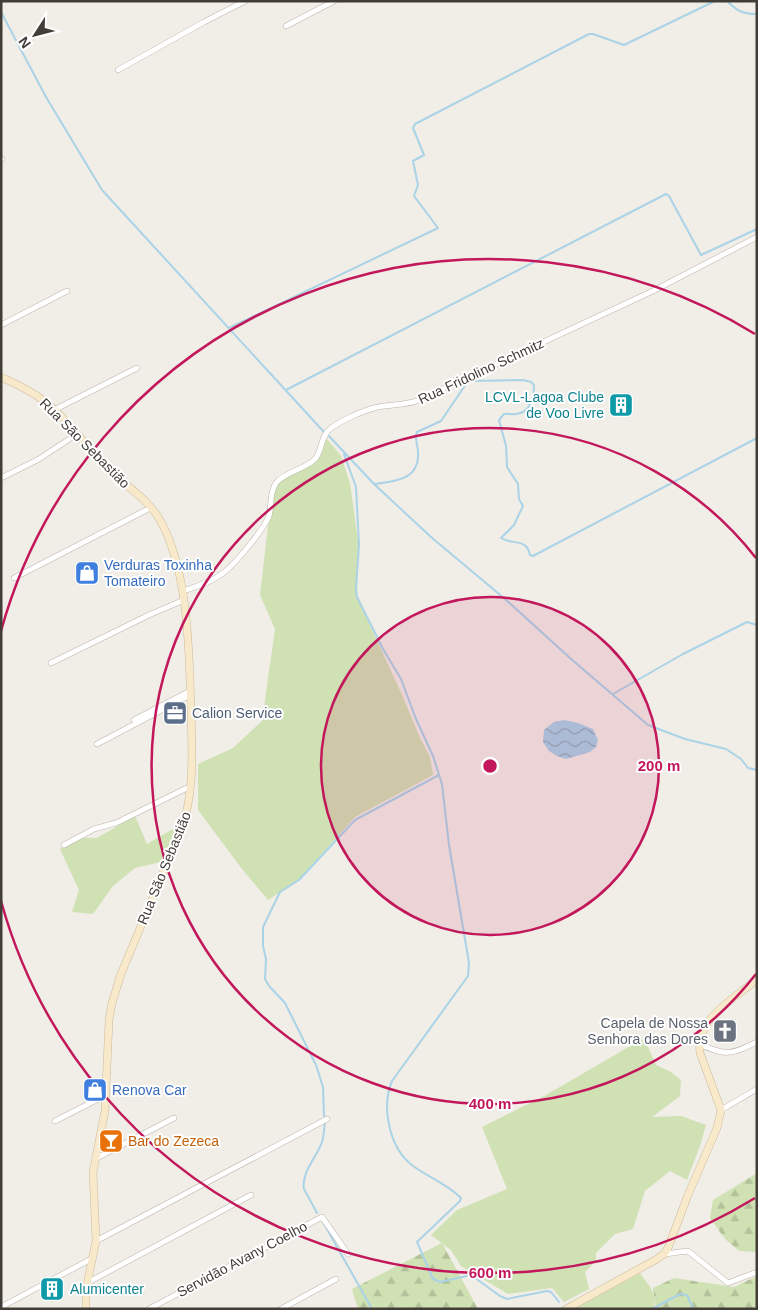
<svg xmlns="http://www.w3.org/2000/svg" width="758" height="1310" font-family="Helvetica,sans-serif">
	<style>
		.green { fill: #d0e1b4 }
		.forest { fill: url(#forest-firs) }
		.water { fill: url(#water-waves) }
		.lines { fill: none; stroke-linecap: round; stroke-linejoin: round }
		.stream { stroke: #aad3e7; stroke-width: 2 }
		.street-casing { stroke: #bbb4aa; stroke-width: 6 }
		.secondary-casing { stroke: #cbbb9b; stroke-width: 8 }
		.street { stroke: #fff; stroke-width: 5 }
		.secondary { stroke: #f8e9ca; stroke-width: 7 }
		.ring { fill: none; stroke: #c2185b; stroke-width: 2.5 }
		.labels { text-anchor: middle; dominant-baseline: central; stroke-width: 4; stroke-linejoin: round; paint-order: stroke }
		.street-label { font-size: 14px; fill: #433d37; stroke: #fff }
		.culture-label { font-size: 14px; fill: #0d838f; stroke: #fff; text-anchor: end }
		.shop-label { font-size: 14px; fill: #366cbe; stroke: #fff; text-anchor: start }
		.service-label { font-size: 14px; fill: #4e5e75; stroke: #fff; text-anchor: start }
		.worship-label { font-size: 14px; fill: #5b616d; stroke: #fff; text-anchor: end }
		.food-label { font-size: 14px; fill: #c56008; stroke: #fff; text-anchor: start }
		.centre { fill: #c2185b; stroke: #fff; stroke-width: 2.5 }
		.ring-label { font-size: 15px; text-anchor: middle; font-weight: bold; fill: #c2185b; stroke: #fff; stroke-width: 4; stroke-linejoin: round; paint-order: stroke }
	</style>
	<defs>
		<pattern id="forest-firs" width="22" height="20" patternUnits="userSpaceOnUse" patternTransform="scale(1.25)"><rect width="22" height="20" fill="#d0e1b4"/><path d="M5 1l3.5 6h-7zM16 11l3.5 6h-7z" fill="#b4c29b"/></pattern>
		<pattern id="water-waves" width="16" height="10" patternUnits="userSpaceOnUse" patternTransform="scale(1.25)"><rect width="16" height="10" fill="#aad3e7"/><path d="M0 5q4-4 8 0t8 0" fill="none" stroke="#8cacbc"/></pattern>
	</defs>
	<rect width="100%" height="100%" fill="#f1ede7"/>
	<path class="green" d="M 327,439 L 341,456 L 350,483 L 358,540 L 357,597 L 403,697 L 420,738 L 430,757 L 433,775 L 355,817 L 299,880 L 268,900 L 242,869 L 198,810 L 198,764 L 233,748 L 262,721 L 275,629 L 260,595 L 272,491 L 275,484 L 309,464 Z
		M 135,816 L 147,844 L 178,826 L 161,862 L 135,868 L 113,886 L 93,914 L 72,912 L 79,890 L 60,849 L 82,838 L 97,838 Z
		M 644,1038 L 656,1065 L 671,1072 L 681,1080 L 680,1096 L 652,1117 L 681,1116 L 706,1125 L 700,1146 L 687,1180 L 670,1171 L 645,1191 L 633,1229 L 615,1234 L 596,1253 L 596,1261 L 585,1272 L 589,1289 L 564,1302 L 552,1288 L 508,1294 L 461,1266 L 451,1250 L 431,1235 L 457,1210 L 507,1189 L 482,1127 L 546,1095 Z
		M 640,1273 C 649,1286 657,1292 654,1309 L 574,1309 Z"/>
	<path class="forest" d="M 757,1173 L 757,1252 L 739,1251 L 725,1239 L 710,1218 L 713,1200 Z
		M 442,1243 L 478,1309 L 358,1309 L 352,1289 Z
		M 757,1276 L 757,1309 L 656,1309 L 653,1288 L 674,1278 L 734,1287 Z"/>
	<path class="water" d="M 564,720 L 578,723 L 593,729 L 598,740 L 596,747 L 590,752 L 566,759 L 557,756 L 549,751 L 543,742 L 544,730 L 554,722 Z"/>
	<g class="lines">
		<path class="stream" d="M 727,1 C 737,11 743,14 757,14
			M 1,12 L 46,97 L 102,190 L 324,432
			M 229,328 L 438,228 L 414,196 L 418,185 L 413,161 L 424,155 L 413,128 L 415,124 L 589,34 L 593,34 L 624,45 L 715,1
			M 286,390 L 666,194 L 669,196 L 701,255 L 757,229
			M 328,435 L 374,484 L 431,537 L 505,599 L 570,658 L 648,725 L 685,739 L 726,749 L 741,759 L 748,768 L 757,770
			M 344,454 L 356,487 L 359,545 L 356,588 L 357,597 L 383,649 L 401,679 L 416,719 L 433,756 L 442,784 L 449,845 L 469,963 L 468,976 L 392,1081 C 381,1107 389,1148 413,1166 C 428,1177 447,1184 461,1198 L 460,1201 L 417,1242 L 433,1279 L 440,1282 L 471,1275 L 500,1296 L 507,1299 L 547,1291 L 551,1292 L 559,1302
			M 375,484 C 395,481 420,480 418,452 C 418,445 414,438 417,432 L 441,421 L 466,384 L 472,381 L 523,380 L 531,382 L 534,385 C 534,396 531,413 516,414 C 512,415 508,413 504,414 L 499,420 L 506,446 L 507,467 L 518,484 L 519,499 L 523,506 L 514,525 L 501,538 C 513,545 527,538 530,555 L 533,556 L 757,438
			M 613,694 L 683,654 L 747,622 L 757,625
			M 324,1116 L 323,1087 L 316,1065 L 285,1003 L 269,986 L 265,979 L 266,959 L 263,946 L 263,927 L 280,892 L 299,880 L 355,820 L 439,775
			M 317,1213 L 304,1189 C 301,1172 317,1157 322,1142 C 324,1135 324,1128 325,1122
			M 323,1222 L 372,1309
			M 652,1309 L 680,1294 L 687,1295 L 692,1306 L 691,1309"/>
		<defs>
			<path id="street" d="M 286,26 L 334,1
				M 118,70 L 204,22 L 245,1
				M 1,159 L 2,159
				M 1,325 L 67,291
				M 54,410 L 137,368
				M 1,478 L 39,459 L 77,434
				M 14,578 L 152,507
				M 183,591 C 220,580 228,572 252,542 C 258,534 265,526 269,516 C 272,506 269,493 276,483 C 286,471 304,470 315,459 C 323,450 320,437 330,429 C 340,421 362,411 374,408 C 389,404 405,406 419,400 L 655,290 L 757,237
				M 51,663 L 151,614 L 184,600
				M 134,720 L 190,691
				M 97,744 L 190,695
				M 64,845 L 94,829 L 116,823 L 191,786
				M 699,1044 C 727,1056 730,1055 757,1042
				M 721,1110 L 757,1089
				M 55,1121 L 106,1095
				M 95,1159 L 174,1118
				M 96,1241 L 327,1119
				M 664,1254 L 688,1251 L 728,1283 L 757,1272
				M 87,1283 L 251,1195
				M 1,1307 L 93,1258
				M 149,1309 L 322,1217 L 348,1254
				M 281,1309 L 336,1279"/>
			<path id="secondary" d="M 1,377 C 16,384 32,391 44,401 C 69,420 87,448 109,470 C 127,487 148,499 160,520 C 189,572 189,652 191,710 C 192,751 195,792 181,830 L 121,974 L 112,1003 L 109,1020 L 105,1111 L 93,1172 L 96,1241 L 86,1289 L 86,1309
				M 566,1309 L 657,1259 L 664,1254 L 668,1248 L 688,1195 L 717,1128 L 721,1110 L 700,1053 C 695,1018 735,999 757,979"/>
		</defs>
		<use href="#street" class="street-casing"/>
		<use href="#secondary" class="secondary-casing"/>
		<use href="#street" class="street"/>
		<use href="#secondary" class="secondary"/>
	</g>
	<circle cx="490" cy="766" r="169" fill="#c2185b" fill-opacity=".12"/>
	<g class="ring">
		<circle cx="490" cy="766" r="169"/>
		<path d="M756 974A338 338 0 1 1 756 558"/>
		<path d="M755 1198A507 507 0 0 1 1 901M1 631A507 507 0 0 1 755 334"/>
	</g>
	<defs>
		<symbol id="building-square" viewBox="-11 -11 22 22"><rect x="-9" y="-9" width="18" height="18" rx="4" fill="#0f9aa8" stroke="#fff"/><path d="M-4-6H4V6H1V3H-1V6H-4ZM-2.5-4.3h1.7v1.8h-1.7ZM.8-4.3h1.7v1.8H.8ZM-2.5-1h1.7V.8h-1.7ZM.8-1h1.7V.8H.8Z" fill="#fff"/></symbol>
		<symbol id="shop-square" viewBox="-11 -11 22 22"><rect x="-9" y="-9" width="18" height="18" rx="4" fill="#3f7fe0" stroke="#fff"/><path d="M-5-2.5h2.3a2.7 3.5 0 0 1 5.4 0H5L5.5 6h-11ZM-1.5-2.5h3a1.5 2.3 0 0 0-3 0Z" fill="#fff"/></symbol>
		<symbol id="office-square" viewBox="-11 -11 22 22"><rect x="-9" y="-9" width="18" height="18" rx="4" fill="#5c6f8a" stroke="#fff"/><path d="M-6-3h4V-5.5h4V-3h4V5H-6ZM-1-4.5V-3h2v-1.5ZM-6 0V1H6V0Z" fill="#fff"/></symbol>
		<symbol id="church-square" viewBox="-11 -11 22 22"><rect x="-9" y="-9" width="18" height="18" rx="4" fill="#6b7280" stroke="#fff"/><path d="M-1.2-6h2.4v3.5h3.3v2.4h-3.3V6h-2.4V-.1h-3.3v-2.4h3.3Z" fill="#fff"/></symbol>
		<symbol id="bar-square" viewBox="-11 -11 22 22"><rect x="-9" y="-9" width="18" height="18" rx="4" fill="#e8710a" stroke="#fff"/><path d="M-6-5H6L.8 .8V4.5H3.5V6h-7V4.5H-.8V.8Z" fill="#fff"/></symbol>
	</defs>
	<g fill-rule="evenodd">
		<use href="#building-square" x="607" y="391" width="28" height="28"/>
		<use href="#shop-square" x="73" y="559" width="28" height="28"/>
		<use href="#office-square" x="161" y="699" width="28" height="28"/>
		<use href="#church-square" x="711" y="1017" width="28" height="28"/>
		<use href="#shop-square" x="81" y="1076" width="28" height="28"/>
		<use href="#bar-square" x="97" y="1127" width="28" height="28"/>
		<use href="#building-square" x="38" y="1275" width="28" height="28"/>
	</g>
	<g class="labels">
		<g class="street-label">
			<text transform="translate(481 371) rotate(-25)">Rua Fridolino Schmitz</text>
			<text transform="translate(85 443) rotate(45)">Rua São Sebastião</text>
			<text transform="translate(164 868) rotate(-68)">Rua São Sebastião</text>
			<text transform="translate(242 1259) rotate(-28)">Servidão Avany Coelho</text>
		</g>
		<g class="culture-label">
			<text x="604" y="397">LCVL-Lagoa Clube<tspan x="604" dy="16">de Voo Livre</tspan></text>
			<text x="70" y="1289" text-anchor="start">Alumicenter</text>
		</g>
		<g class="shop-label">
			<text x="104" y="565">Verduras Toxinha<tspan x="104" dy="16">Tomateiro</tspan></text>
			<text x="112" y="1090">Renova Car</text>
		</g>
		<g class="service-label">
			<text x="192" y="713">Calion Service</text>
		</g>
		<g class="worship-label">
			<text x="708" y="1023">Capela de Nossa<tspan x="708" dy="16">Senhora das Dores</tspan></text>
		</g>
		<g class="food-label">
			<text x="128" y="1141">Bar do Zezeca</text>
		</g>
	</g>
	<circle cx="490" cy="766" r="8" class="centre"/>
	<g class="ring-label">
		<text x="659" y="771">200 m</text>
		<text x="490" y="1109">400 m</text>
		<text x="490" y="1278">600 m</text>
	</g>
	<rect width="758" height="1310" fill="none" stroke="#433d37" stroke-width="5"/>
	<g transform="translate(35 35) rotate(234)" stroke="#ffffff" stroke-width="4" paint-order="stroke">
	<path d="M0-4L9 19L0 12L-9 19Z" fill="#433d37"/>
	<text y="-8" font-size="14" font-weight="bold" text-anchor="middle" fill="#433d37">N</text>
	</g>
</svg>
